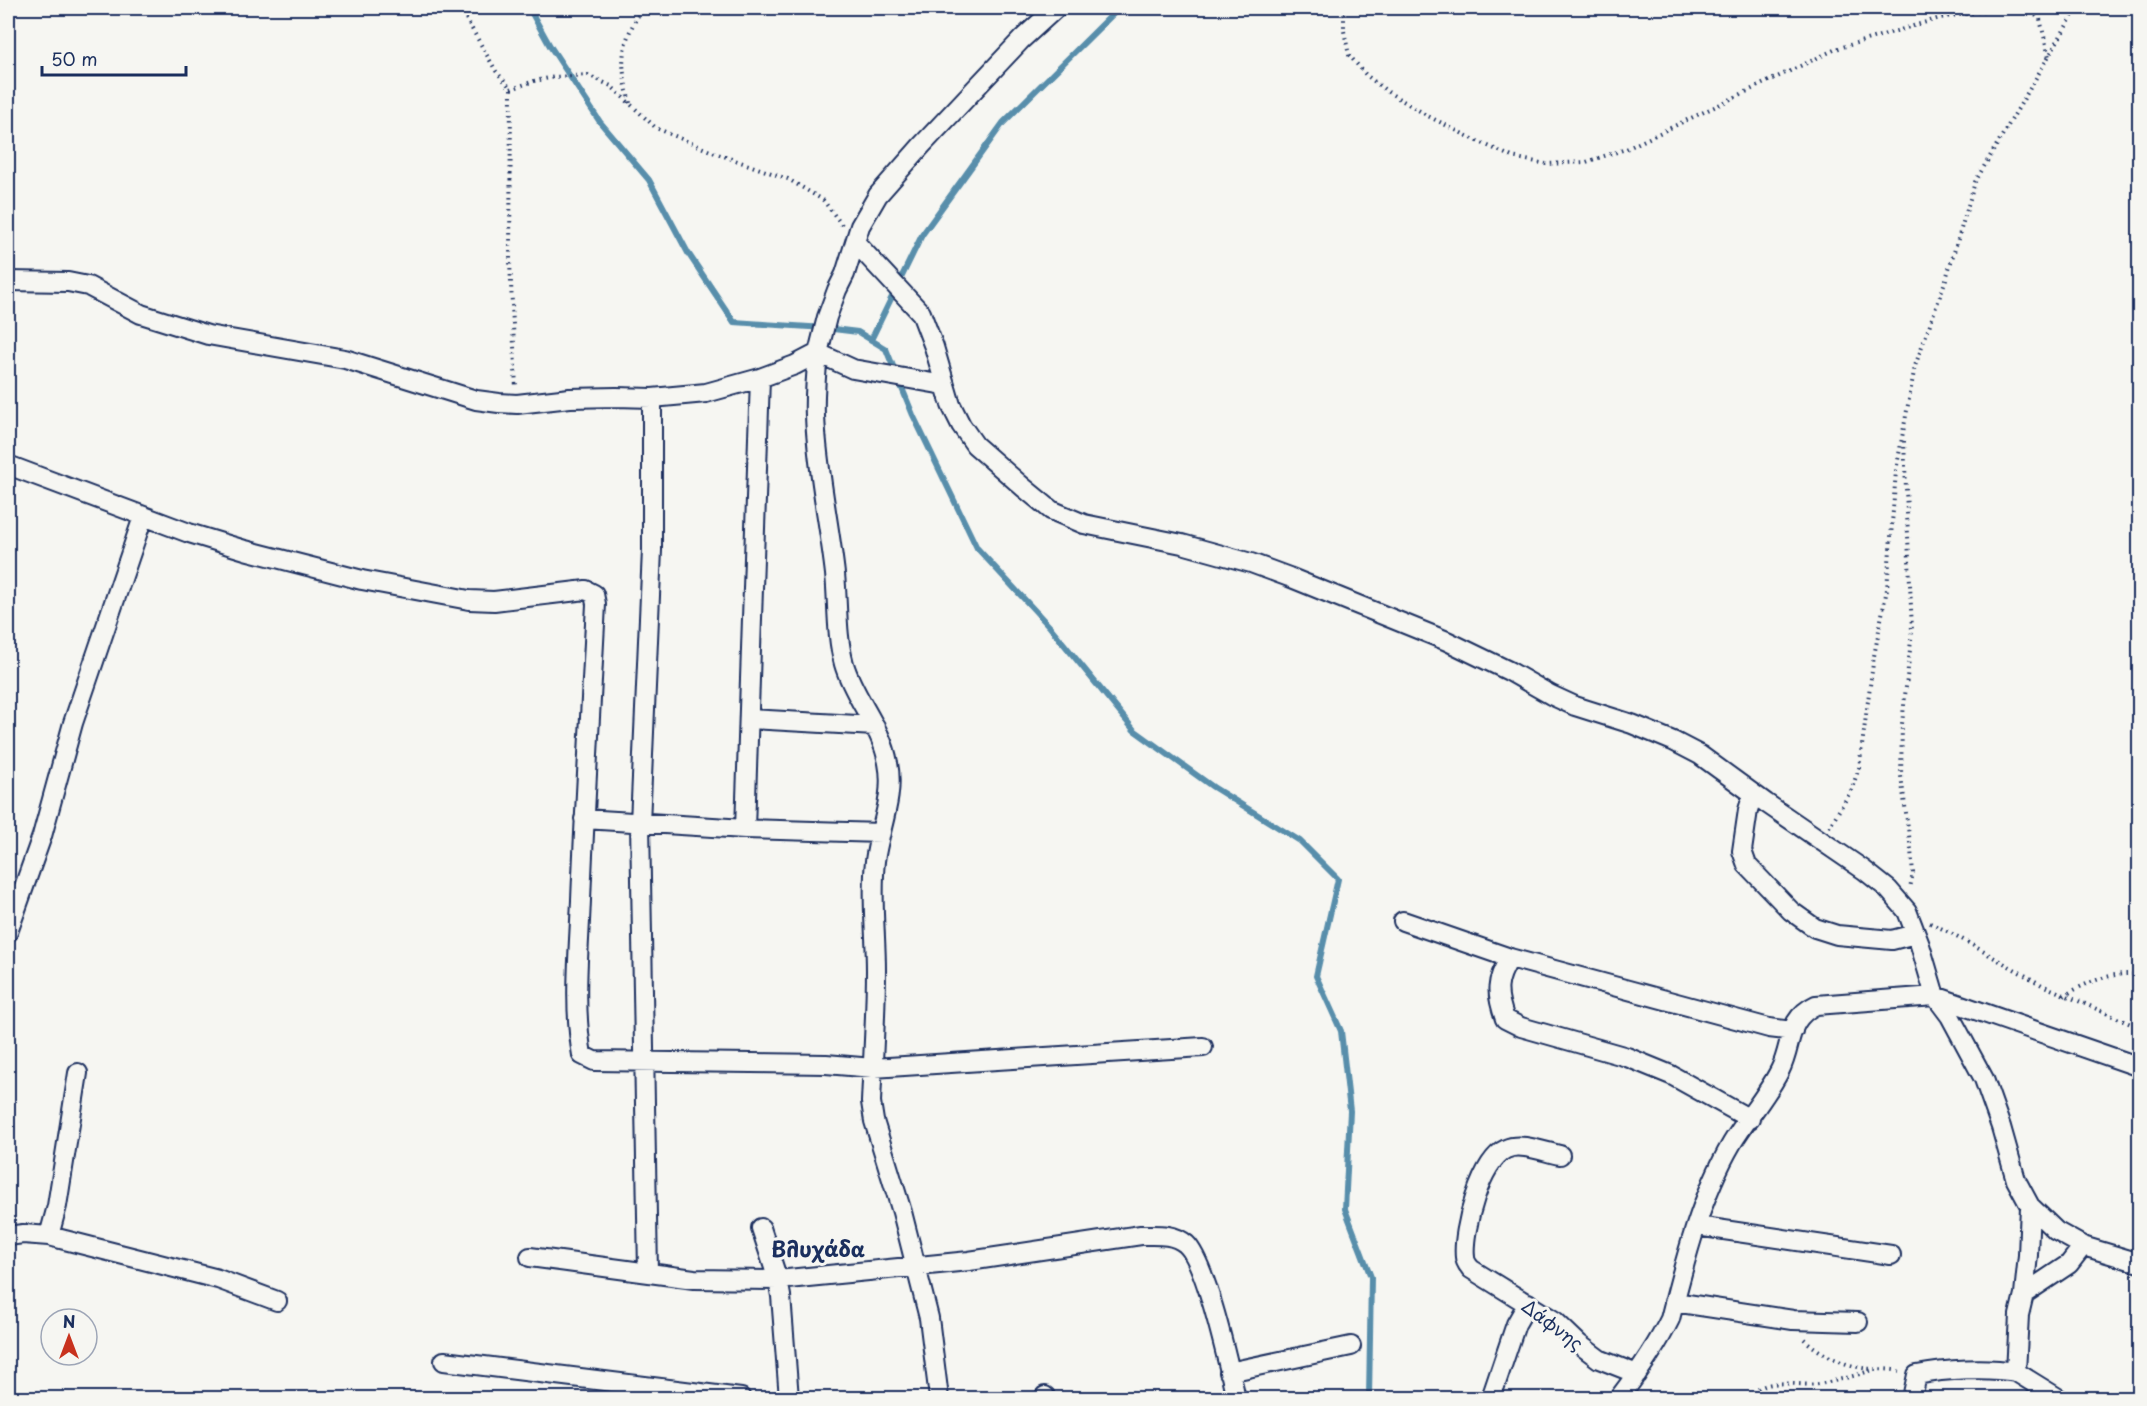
<svg xmlns="http://www.w3.org/2000/svg" width="2147" height="1406" font-family="'Playpen Sans',sans-serif">
	<style>
		.lines { fill: none; stroke-linecap: round; stroke-linejoin: round }
		.stream { stroke: #588eab; stroke-width: 6 }
		.minor-casing { stroke: #1b2f5e; stroke-width: 22 }
		.path { stroke: #1b2f5e; stroke-width: 4; stroke-dasharray: 1.5 4.5; stroke-linecap: butt }
		.minor { stroke: #f6f6f2; stroke-width: 18 }
		.labels { text-anchor: middle; dominant-baseline: central; stroke-width: 6; stroke-linejoin: round; paint-order: stroke }
		.street-label { font-size: 18px; fill: #1b2f5e; stroke: #f6f6f2 }
		.quarter-label { font-size: 21px; font-weight: bold; fill: #1b2f5e; stroke: #f6f6f2 }
	</style>
	<rect width="100%" height="100%" fill="#f6f6f2"/>
	<filter id="ink" filterUnits="userSpaceOnUse"><feTurbulence type="fractalNoise" baseFrequency=".0167" numOctaves="2"/><feDisplacementMap in="SourceGraphic" scale="12" xChannelSelector="R" yChannelSelector="G"/><feConvolveMatrix kernelMatrix="1 2 1 2 8 2 1 2 1" color-interpolation-filters="sRGB"/></filter>
	<g filter="url(#ink)">
		<g class="lines">
			<path class="stream" d="M 529,8 L 550,46 L 600,122 L 649,180 L 688,253 L 734,322 L 825,328 L 858,332 L 886,349 L 913,415 L 977,548 L 1050,627 L 1134,730 L 1213,787 L 1300,841 L 1338,879 L 1316,976 L 1341,1031 L 1350,1111 L 1345,1209 L 1371,1277 L 1369,1398
				M 871,340 L 922,235 L 1003,123 L 1119,8"/>
			<defs>
				<path id="minor" d="M 855,242 L 921,313 L 934,347 L 951,405 L 961,425 L 975,445 L 1023,487 L 1051,510 L 1084,524 L 1182,544 L 1251,563 L 1289,577 L 1447,641 L 1509,671 L 1551,695 L 1575,706 L 1632,724 L 1673,741 L 1700,755 L 1766,803 L 1864,870 L 1888,889 L 1907,911 L 1920,945 L 1935,996 L 1950,1016 L 1984,1079 L 2001,1127 L 2016,1180 L 2030,1206 L 2056,1231 L 2083,1246 L 2140,1263
					M 8,281 L 68,282 L 88,286 L 141,314 L 208,335 L 345,359 L 476,400 L 499,403 L 517,404 L 570,398 L 616,397 L 652,398 L 706,393 L 760,378 L 795,365 L 818,353 L 827,317 L 837,290 L 845,274 L 860,226 L 878,195 L 922,145 L 1022,39 L 1056,8
					M 8,465 L 189,533 L 245,550 L 362,580 L 469,600 L 494,601 L 586,590 L 594,594 L 596,604 C 591,703 585,801 581,900 C 579,951 573,1004 582,1055 L 594,1061 L 826,1064 L 873,1068 L 1203,1047
					M 749,719 L 875,726
					M 1753,794 L 1748,810 L 1742,851 L 1747,865 L 1791,911 L 1815,928 L 1837,935 L 1892,940 L 1915,934
					M 584,819 L 745,829 L 881,833
					M 745,829 L 760,378
					M 1403,921 L 1510,958
					M 8,932 L 42,836 L 73,723 L 143,517
					M 1750,1119 L 1671,1075 L 1627,1057 L 1521,1027 L 1505,1019 C 1496,994 1495,981 1510,958 L 1769,1028 L 1793,1031
					M 1560,1155 C 1544,1152 1521,1142 1506,1149 C 1481,1160 1462,1231 1465,1257 C 1465,1262 1468,1265 1471,1269 L 1555,1321 L 1579,1344 L 1599,1359 L 1637,1374
					M 1697,1226 L 1891,1255
					M 761,1228 L 778,1280 L 781,1296 L 789,1398
					M 8,1236 L 23,1234 L 49,1236 L 218,1279 L 277,1301
					M 49,1236 L 57,1206 L 78,1073
					M 530,1257 L 694,1279 L 778,1280 L 969,1261 L 1141,1235 C 1157,1235 1173,1233 1186,1244 C 1206,1262 1229,1367 1236,1398
					M 648,1272 L 640,823 L 652,550 L 652,398
					M 2024,1294 L 2069,1264 L 2083,1246
					M 1674,1302 L 1793,1320 L 1858,1322
					M 444,1361 L 741,1398
					M 1229,1372 L 1351,1346
					M 2016,1372 L 2058,1398
					M 939,1398 L 929,1318 L 902,1212 L 874,1121 L 871,1102 C 873,1058 876,1014 876,970 C 876,934 871,898 875,861 C 879,829 895,797 888,763 C 882,727 854,699 844,664 C 836,635 838,604 835,574 C 829,521 817,469 815,416 C 814,395 816,374 818,353 L 853,369 L 944,385
					M 1044,1398 L 1045,1396
					M 1491,1398 L 1516,1324 L 1528,1303
					M 1619,1398 C 1638,1373 1656,1348 1670,1319 C 1685,1260 1701,1196 1732,1143 C 1747,1118 1767,1096 1780,1070 C 1793,1044 1786,1019 1816,1005 L 1935,996 L 2140,1067
					M 1912,1398 L 1917,1375 C 1946,1369 1987,1367 2016,1372 L 2019,1315 L 2024,1294 L 2028,1255 L 2030,1206"/>
			</defs>
			<use href="#minor" class="minor-casing"/>
			<path class="path" d="M 460,8 L 496,71 L 511,89 L 510,262 L 516,388
				M 1347,8 L 1344,13 L 1344,31 L 1349,55 L 1366,75 L 1388,92 L 1428,116 L 1473,139 L 1512,157 L 1546,164 L 1586,162 L 1626,149 L 1836,49 L 1940,18 L 1984,11 L 2030,11 L 2040,19 L 2049,57
				M 511,89 L 534,81 L 555,77 L 588,75 L 611,86 L 656,128 L 715,153 L 788,179 L 823,200 L 842,225
				M 630,103 C 619,62 620,43 643,8
				M 1904,441 L 1912,631 L 1902,724 L 1901,776 L 1911,850 L 1913,873 L 1910,888
				M 1829,827 L 1851,791 L 1859,768 L 1874,656 L 1887,589 L 1896,471 L 1915,366 L 1946,279 L 1975,182 L 2077,8
				M 1930,923 L 1951,933 L 2042,985 L 2140,1028
				M 2064,996 C 2085,983 2114,970 2140,975
				M 1804,1339 C 1819,1353 1841,1364 1862,1368 C 1874,1370 1887,1368 1899,1371
				M 1750,1398 C 1765,1373 1800,1389 1824,1383 C 1840,1380 1857,1375 1873,1370"/>
			<use href="#minor" class="minor"/>
		</g>
	</g>
	<g class="labels">
		<g class="street-label">
			<text transform="translate(1553 1324) rotate(37)">Δάφνης</text>
		</g>
		<g class="quarter-label">
			<text x="818" y="1248">Βλυχάδα</text>
		</g>
	</g>
	<rect width="2147" height="1406" fill="none" stroke="#f6f6f2" stroke-width="30"/>
	<rect x="15" y="15" width="2117" height="1376" fill="none" stroke="#1b2f5e" stroke-width="2" filter="url(#ink)"/>
	<g transform="translate(69 1337)"><circle r="28" fill="#f6f6f2" stroke="#9ea6b7" stroke-width="1.5"/>
	<path d="M0-4.5L10 22L0 15L-10 22Z" fill="#c8321e"/>
	<text y="-9" font-size="16" font-weight="bold" text-anchor="middle" fill="#1b2f5e">N</text>
	</g>
	<path d="M42 66v9h144v-9" fill="none" stroke="#1b2f5e" stroke-width="3"/>
	<text x="51" y="66" font-size="18" fill="#1b2f5e" stroke="#f6f6f2" stroke-width="4.5" paint-order="stroke">50 m</text>
</svg>
